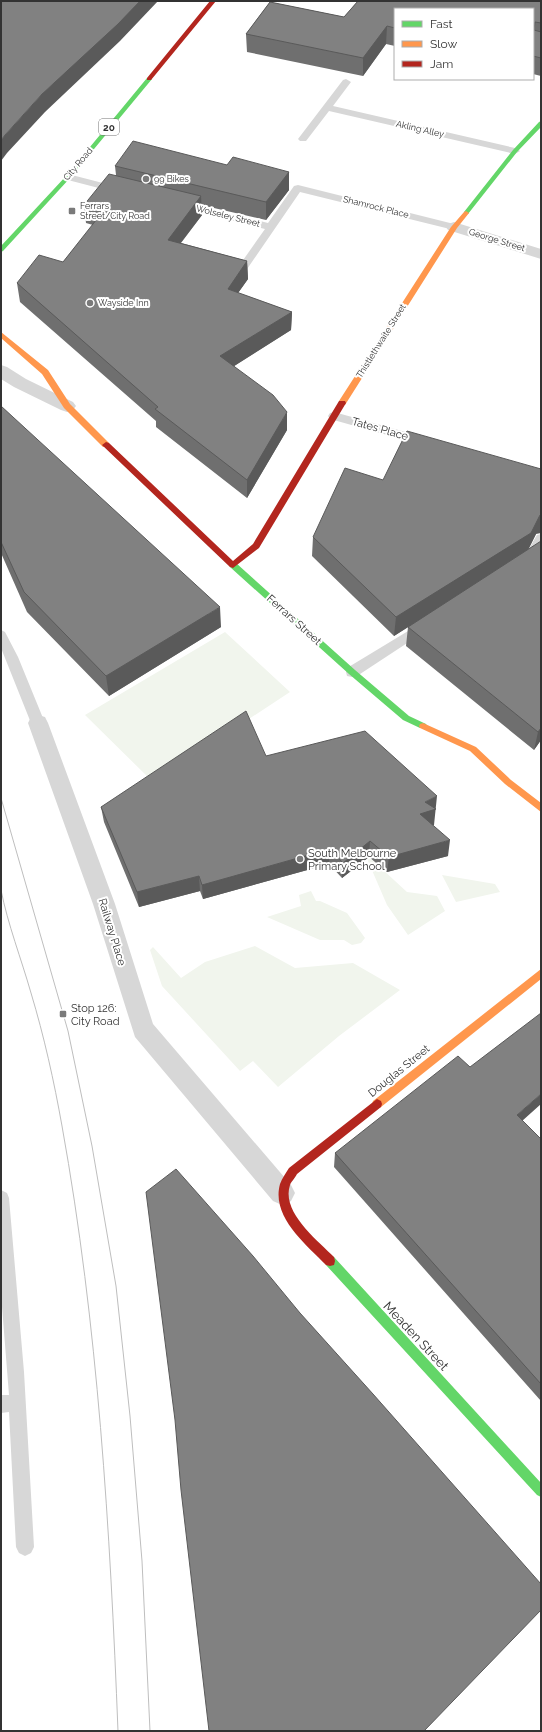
<svg xmlns="http://www.w3.org/2000/svg" width="542" height="1732" font-family="Raleway,sans-serif">
	<style>
		.green { fill: #f1f5ed }
		.lines { fill: none; stroke-linecap: round; stroke-linejoin: round }
		.lane { fill: #d7d7d7; fill-rule: evenodd }
		.street { fill: #d7d7d7; fill-rule: evenodd }
		.fast { fill: #63d668; fill-rule: evenodd }
		.slow { fill: #ff974d; fill-rule: evenodd }
		.jam { fill: #b3261e; fill-rule: evenodd }
		.tram { stroke: #bebebe; stroke-width: 1 }
		.wall { fill: #6f6f6f }
		.shaded-wall { fill: #5a5a5a }
		.building { fill: #818181; stroke: #5a5a5a }
		.poi-dot { fill: #7a7a7a; stroke: #fff; stroke-width: 1.5 }
		.labels { text-anchor: middle; dominant-baseline: central; stroke-width: 4; stroke-linejoin: round; paint-order: stroke }
		.far-street-label { font-size: 9px; fill: #333; stroke: #fff }
		.far-poi-label { font-size: 9px; fill: #333; stroke: #fff; text-anchor: start }
		.shield { fill: #fff; stroke: #707070; stroke-width: 1 }
		.shield-label { font-size: 10px; font-weight: bold; fill: #333 }
		.street-label { font-size: 11px; fill: #333; stroke: #fff }
		.poi-label { font-size: 11px; fill: #333; stroke: #fff; text-anchor: start }
		.near-street-label { font-size: 13px; fill: #333; stroke: #fff }
	</style>
	<rect width="100%" height="100%" fill="#fff"/>
	<path class="green" d="M 225,632 L 290,692 L 153,782 L 85,715 Z
		M 369,857 L 407,892 L 437,896 L 445,911 L 408,935 L 387,905 L 368,861 Z
		M 442,875 L 495,884 L 500,892 L 456,902 Z
		M 311,891 L 316,901 L 320,901 L 347,913 L 365,938 L 361,943 L 352,945 L 344,940 L 320,940 L 267,917 L 301,906 L 299,895 Z
		M 255,946 L 295,968 L 353,963 L 400,990 L 339,1036 L 278,1087 L 253,1061 L 240,1071 L 162,986 L 150,950 L 153,947 L 181,978 L 205,962 Z"/>
	<g class="lines">
		<path class="lane" d="M 346,79 L 351,82 L 333,106 L 515,148 L 520,151 L 515,154 L 329,111 L 306,141 L 300,141 L 298,139 L 343,80 Z
			M 68,174 L 122,188 L 123,190 L 118,193 L 64,179 L 63,177 Z
			M 298,185 L 458,225 L 459,227 L 454,230 L 300,192 L 243,275 L 239,276 L 234,273 L 265,229 L 179,207 L 178,205 L 183,202 L 268,223 L 294,186 Z
			M 334,412 L 427,438 L 429,441 L 427,444 L 423,445 L 330,419 L 328,416 L 330,413 Z
			M 541,534 C 541,544 542,566 526,561 L 524,558 C 528,551 532,543 537,535 Z
			M 423,622 L 427,624 L 429,627 L 427,630 L 357,676 L 352,677 L 347,676 L 346,672 L 347,668 Z
			M 1,630 L 5,632 L 18,657 L 45,723 L 43,727 L 38,728 L 33,727 L 31,723 L 1,648 Z
			M 1,1190 L 7,1193 L 9,1198 L 24,1372 L 34,1547 L 31,1553 L 25,1556 L 19,1553 L 16,1547 L 9,1412 L 1,1413 L 1,1395 L 9,1395 L 1,1294 Z"/>
		<path class="street" d="M 454,222 L 541,249 L 541,259 L 448,230 L 446,227 L 448,224 Z
			M 1,365 L 7,367 L 26,379 L 73,402 L 76,406 L 73,410 L 67,412 L 61,410 L 14,387 L 1,379 Z
			M 38,715 L 45,717 L 48,723 L 115,904 L 153,1024 L 291,1185 L 295,1193 L 291,1201 L 282,1205 L 273,1201 L 135,1037 L 93,904 L 28,723 L 31,717 Z"/>
		<path class="fast" d="M 147,78 L 152,79 L 70,178 L 3,251 L 1,252 L 1,246 L 66,176 Z
			M 541,121 L 541,127 L 517,152 L 468,214 L 464,214 L 464,212 L 513,150 L 539,122 Z
			M 233,562 L 236,563 L 355,670 L 409,716 L 426,724 L 427,726 L 426,728 L 420,728 L 403,720 L 349,674 L 230,567 L 229,565 L 230,563 Z
			M 330,1256 L 334,1257 L 541,1483 L 541,1497 L 537,1495 L 326,1265 L 325,1261 L 326,1257 Z"/>
		<path class="slow" d="M 466,211 L 469,213 L 457,228 L 345,405 L 339,405 L 339,401 L 451,227 L 464,212 Z
			M 1,332 L 48,370 L 70,404 L 109,443 L 109,447 L 103,447 L 64,408 L 42,374 L 1,338 Z
			M 423,723 L 476,747 L 511,780 L 541,803 L 541,812 L 505,784 L 470,751 L 420,728 L 419,726 L 420,724 Z
			M 541,969 L 541,979 L 381,1107 L 377,1109 L 373,1107 L 372,1104 L 373,1101 Z"/>
		<path class="jam" d="M 210,1 L 216,1 L 151,80 L 147,80 L 147,78 Z
			M 339,401 L 345,401 L 346,403 L 259,548 L 233,568 L 230,567 L 102,445 L 106,442 L 109,443 L 233,561 L 253,544 Z
			M 377,1099 L 381,1101 L 382,1104 L 381,1107 L 297,1174 C 295,1178 291,1182 290,1185 C 281,1212 317,1240 334,1257 L 335,1261 L 334,1265 L 330,1266 L 326,1265 C 306,1244 271,1217 280,1184 C 282,1178 286,1173 289,1168 Z"/>
		<path class="tram" d="M 1,798 L 68,1031 L 92,1146 L 116,1286 L 130,1416 L 142,1561 L 150,1731
			M 1,890 C 8,925 21,958 31,993 C 44,1036 54,1081 62,1126 C 98,1326 110,1528 118,1731"/>
	</g>
	<path class="wall" d="M 358,1 L 541,1 L 541,76 L 533,74 L 533,9 L 395,9 L 395,46 L 386,44 L 363,76 L 247,52 L 246,34 L 270,2 L 344,17 Z
		M 227,165 L 289,172 L 289,190 L 266,220 L 201,205 L 202,215 L 181,243 L 247,261 L 248,279 L 238,293 L 292,312 L 291,330 L 234,366 L 287,430 L 247,498 L 156,427 L 156,421 L 20,302 L 17,283 L 63,262 L 93,225 L 86,223 L 84,205 L 116,175 L 115,166 Z
		M 541,171 L 541,179 L 540,179 Z
		M 1,406 L 221,627 L 109,696 L 27,612 L 1,553 Z
		M 536,534 L 528,550 L 541,740 L 534,750 L 406,646 L 408,627 L 394,636 L 312,556 L 313,537 Z
		M 266,756 L 434,825 L 433,825 L 448,856 L 387,872 L 369,857 L 342,878 L 329,864 L 203,899 L 200,891 L 139,907 L 104,822 L 101,807 Z
		M 523,1121 L 541,1139 L 541,1401 L 334,1167 L 335,1153 Z"/>
	<path class="shaded-wall" d="M 140,1 L 158,1 L 120,41 L 45,112 L 7,153 L 1,161 L 1,140 L 5,135 L 42,94 Z
		M 387,26 L 386,44 L 363,76 L 363,58 Z
		M 289,172 L 289,190 L 266,220 L 266,202 Z
		M 201,196 L 202,215 L 169,258 L 168,240 Z
		M 247,261 L 248,279 L 228,307 L 228,289 Z
		M 292,312 L 291,330 L 220,375 L 220,356 Z
		M 287,412 L 287,430 L 247,498 L 247,480 Z
		M 541,514 L 541,533 L 536,534 L 527,552 L 394,636 L 396,617 L 540,515 Z
		M 220,607 L 221,627 L 109,696 L 106,676 Z
		M 541,728 L 541,740 L 534,750 L 538,732 Z
		M 437,796 L 434,825 L 418,829 L 420,814 L 425,802 Z
		M 450,840 L 448,856 L 387,872 L 389,857 Z
		M 370,841 L 369,857 L 342,878 L 343,863 Z
		M 330,849 L 329,864 L 203,899 L 202,885 Z
		M 199,876 L 200,891 L 139,907 L 137,892 Z
		M 541,1094 L 541,1104 L 512,1130 L 517,1115 Z"/>
	<path class="building" d="M 1,1 L 140,1 L 118,24 L 42,94 L 5,135 L 1,140 Z
		M 358,1 L 541,1 L 541,23 L 535,22 L 534,30 L 541,32 L 541,58 L 533,56 L 533,9 L 395,9 L 395,28 L 387,26 L 363,58 L 246,34 L 270,2 L 344,17 Z
		M 133,141 L 227,165 L 233,157 L 289,172 L 266,202 L 115,166 Z
		M 109,174 L 201,196 L 168,240 L 247,261 L 228,289 L 292,312 L 220,356 L 273,395 L 287,412 L 247,480 L 155,409 L 158,407 L 17,283 L 39,255 L 63,262 L 104,210 L 84,205 Z
		M 1,406 L 220,607 L 106,676 L 24,592 L 1,542 Z
		M 407,431 L 541,469 L 541,514 L 540,515 L 531,533 L 396,617 L 313,537 L 345,468 L 383,480 Z
		M 541,541 L 541,728 L 538,732 L 408,627 Z
		M 246,711 L 266,756 L 365,731 L 437,796 L 425,802 L 436,809 L 420,814 L 450,840 L 389,857 L 370,841 L 343,863 L 330,849 L 202,885 L 199,876 L 137,892 L 101,807 Z
		M 541,1013 L 541,1094 L 517,1115 L 541,1139 L 541,1384 L 335,1153 L 458,1056 L 470,1067 Z
		M 176,1169 L 253,1256 L 300,1313 L 373,1394 L 541,1584 L 541,1610 L 424,1731 L 209,1731 L 181,1490 L 175,1420 L 146,1192 Z"/>
	<g class="poi-dot">
		<circle cx="146" cy="179" r="4"/>
		<rect x="68" y="207" width="8" height="8" rx="2"/>
		<circle cx="90" cy="303" r="4"/>
		<circle cx="300" cy="859" r="4"/>
		<rect x="59" y="1010" width="8" height="8" rx="2"/>
	</g>
	<g class="labels">
		<g class="far-street-label">
			<text transform="translate(420 129) rotate(13)">Akling Alley</text>
			<text transform="translate(78 164) rotate(-50)">City Road</text>
			<text transform="translate(376 207) rotate(14)">Shamrock Place</text>
			<text transform="translate(228 216) rotate(14)">Wolseley Street</text>
			<text transform="translate(497 240) rotate(17)">George Street</text>
			<text transform="translate(381 341) rotate(-58)">Thistlethwaite Street</text>
		</g>
		<g class="far-poi-label">
			<text x="154" y="179">99 Bikes</text>
			<text x="80" y="206">Ferrars<tspan x="80" dy="10">Street/City Road</tspan></text>
			<text x="98" y="303">Wayside Inn</text>
		</g>
		<rect class="shield" x="99" y="119" width="20" height="16" rx="3"/>
		<g class="shield-label">
			<text x="109" y="127">20</text>
		</g>
		<g class="street-label">
			<text transform="translate(380 429) rotate(16)">Tates Place</text>
			<text transform="translate(294 620) rotate(42)">Ferrars Street</text>
			<text transform="translate(112 932) rotate(73)">Railway Place</text>
			<text transform="translate(399 1071) rotate(-39)">Douglas Street</text>
		</g>
		<g class="poi-label">
			<text x="308" y="853">South Melbourne<tspan x="308" dy="13">Primary School</tspan></text>
			<text x="71" y="1008">Stop 126:<tspan x="71" dy="13">City Road</tspan></text>
		</g>
		<g class="near-street-label">
			<text transform="translate(416 1336) rotate(47)">Meaden Street</text>
		</g>
	</g>
	<rect width="542" height="1732" fill="none" stroke="#333333" stroke-width="4"/>
	<rect x="394" y="8" width="140" height="72" fill="#ffffff" stroke="#adadad"/>
	<rect x="402" y="21" width="20" height="6" fill="#63d668" stroke="#adadad"/>
	<text x="430" y="28" font-size="12" fill="#333333">Fast</text>
	<rect x="402" y="41" width="20" height="6" fill="#ff974d" stroke="#adadad"/>
	<text x="430" y="48" font-size="12" fill="#333333">Slow</text>
	<rect x="402" y="61" width="20" height="6" fill="#b3261e" stroke="#adadad"/>
	<text x="430" y="68" font-size="12" fill="#333333">Jam</text>
</svg>
